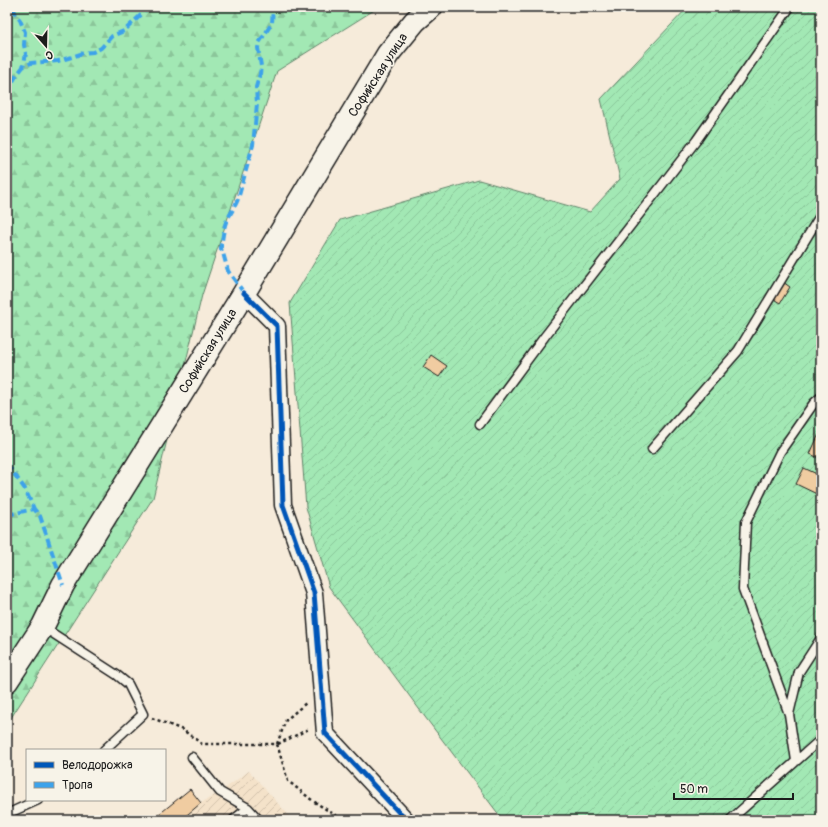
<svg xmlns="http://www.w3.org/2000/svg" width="828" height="827" font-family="Pangolin,sans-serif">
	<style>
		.industrial { fill: url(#industrial-furrows) }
		.forest { fill: url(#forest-firs); stroke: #5f8268 }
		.garden { fill: url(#garden-furrows); stroke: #5f8268 }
		.building { fill: #f0cca1; stroke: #1c1c1c }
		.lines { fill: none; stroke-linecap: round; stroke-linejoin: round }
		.lane-casing { stroke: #1c1c1c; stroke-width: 11 }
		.street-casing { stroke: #1c1c1c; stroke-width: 19 }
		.secondary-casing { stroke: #1c1c1c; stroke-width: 25 }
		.path { stroke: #1c1c1c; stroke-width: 2.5; stroke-dasharray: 3 3; stroke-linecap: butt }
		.lane { stroke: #f7f3e8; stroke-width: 8 }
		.street { stroke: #f7f3e8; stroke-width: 16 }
		.secondary { stroke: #f7f3e8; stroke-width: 22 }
		.quiet { stroke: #3da2ea; stroke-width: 4; stroke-dasharray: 8 4; stroke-linecap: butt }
		.cycleway-casing { stroke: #f7f3e8; stroke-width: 8 }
		.cycleway { stroke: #0057b8; stroke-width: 5 }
		.labels { text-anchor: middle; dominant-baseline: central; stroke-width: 3.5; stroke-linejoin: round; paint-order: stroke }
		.street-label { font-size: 13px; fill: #1c1c1c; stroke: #f7f3e8 }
	</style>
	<defs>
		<pattern id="industrial-furrows" width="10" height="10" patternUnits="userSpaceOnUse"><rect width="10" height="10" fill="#f4e2c9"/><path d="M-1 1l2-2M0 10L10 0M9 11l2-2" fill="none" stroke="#d1c1ac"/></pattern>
		<pattern id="forest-firs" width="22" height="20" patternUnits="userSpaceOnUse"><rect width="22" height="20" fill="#a2e8b4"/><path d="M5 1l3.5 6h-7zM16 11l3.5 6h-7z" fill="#8bc69a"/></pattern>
		<pattern id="garden-furrows" width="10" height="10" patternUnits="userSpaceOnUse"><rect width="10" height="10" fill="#a2e8b4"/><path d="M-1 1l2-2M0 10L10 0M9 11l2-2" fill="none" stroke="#8bc69a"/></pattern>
	</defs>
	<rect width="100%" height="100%" fill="#f6ebda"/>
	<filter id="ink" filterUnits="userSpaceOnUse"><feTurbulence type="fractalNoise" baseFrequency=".025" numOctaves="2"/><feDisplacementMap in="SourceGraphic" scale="8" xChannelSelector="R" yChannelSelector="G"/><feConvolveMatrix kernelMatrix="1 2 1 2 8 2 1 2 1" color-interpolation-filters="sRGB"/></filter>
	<g filter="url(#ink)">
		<path class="industrial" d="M 249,771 L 293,820 L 181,820 L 201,803 L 220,792 Z"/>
		<path class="forest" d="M 7,7 L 379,7 L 277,71 L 202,295 L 153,498 L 7,724 Z"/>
		<path class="garden" d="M 688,7 L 821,7 L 821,820 L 503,820 L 422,713 L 329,587 L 306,507 L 290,303 L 340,220 L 479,180 L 590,212 L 620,179 L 601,99 Z"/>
		<path class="building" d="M 783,282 L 790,287 L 780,303 L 772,298 Z
			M 431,355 L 447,366 L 439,377 L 423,367 Z
			M 819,434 L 821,435 L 821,459 L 810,454 Z
			M 804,468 L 821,476 L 821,496 L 796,484 Z
			M 190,789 L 201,803 L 181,820 L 152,820 Z"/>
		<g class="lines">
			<defs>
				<path id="lane" d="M 480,424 L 545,336 L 696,141 L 790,7
					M 652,449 L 738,351 L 821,214
					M 43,627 L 117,675 L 128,684 L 143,714 L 104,750
					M 789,714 L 743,589 L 746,522 L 780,452 L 814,403 L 821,397
					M 192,757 L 220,792 L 248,808 L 259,820
					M 796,761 L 789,714 L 799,672 L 821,638
					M 7,814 L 38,800
					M 233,820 L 248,808
					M 730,820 L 821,739"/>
				<path id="street" d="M 244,293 L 277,326 L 283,505 L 314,593 L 325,733 L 406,820"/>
				<path id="secondary" d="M 7,681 L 43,626 L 63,585 L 244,293 L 388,54 L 415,21 L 431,7"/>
			</defs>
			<use href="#lane" class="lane-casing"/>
			<use href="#street" class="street-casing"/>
			<use href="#secondary" class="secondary-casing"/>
			<path class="path" d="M 152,718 L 183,730 L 202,744 L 277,744 L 288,781 L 313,801 L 343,820
				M 277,744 L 286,720 L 307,702
				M 278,744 L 309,729"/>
			<use href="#lane" class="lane"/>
			<use href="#street" class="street"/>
			<use href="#secondary" class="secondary"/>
			<path class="quiet" d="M 13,7 L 16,15 L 20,20 L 25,32 L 24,45 L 26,54 L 23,67
				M 7,92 L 16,76 L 23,67 L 31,63 L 58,61 L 72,57 L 83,53 L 93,52 L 101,48 L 112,36 L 124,31 L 144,12 L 149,7
				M 244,293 L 228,271 L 223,253 L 221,249 L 221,245 C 223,238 223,230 226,222 C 230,214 235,207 238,199 L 253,145 L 257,104 L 256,87 L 260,74 L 261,66 L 258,48 L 259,43 L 272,23 L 273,7
				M 7,464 L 25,489 L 34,509
				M 7,515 L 34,509 L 40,516 L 63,585"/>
			<defs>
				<path id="cycleway" d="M 244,293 L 277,326 L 283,505 L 314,593 L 325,733 L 406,820"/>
			</defs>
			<use href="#cycleway" class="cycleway-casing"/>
			<use href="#cycleway" class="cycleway"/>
		</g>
	</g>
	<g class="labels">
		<g class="street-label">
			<text transform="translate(378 75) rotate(-57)">Софийская улица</text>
			<text transform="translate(208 351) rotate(-58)">Софийская улица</text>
		</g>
	</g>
	<rect width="828" height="827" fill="none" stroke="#f7f3e8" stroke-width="24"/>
	<rect x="12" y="12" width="804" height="803" fill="none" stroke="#1c1c1c" stroke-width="1.5" filter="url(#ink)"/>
	<rect x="26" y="749" width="140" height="52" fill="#f7f3e8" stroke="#9f9d96"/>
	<rect x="34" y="762" width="20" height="6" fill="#0057b8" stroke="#9f9d96"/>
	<text x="62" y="769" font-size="12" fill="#1c1c1c">Велодорожка</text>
	<rect x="34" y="782" width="20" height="6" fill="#3da2ea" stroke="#9f9d96"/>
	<text x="62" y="789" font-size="12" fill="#1c1c1c">Тропа</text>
	<g transform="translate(46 46) rotate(160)" stroke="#f7f3e8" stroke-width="3" paint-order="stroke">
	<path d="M0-3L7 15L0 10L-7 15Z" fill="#1c1c1c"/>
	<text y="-6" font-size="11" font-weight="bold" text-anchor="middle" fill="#1c1c1c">С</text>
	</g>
	<path d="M674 793v6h119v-6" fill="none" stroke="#1c1c1c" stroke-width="2"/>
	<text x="680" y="793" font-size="12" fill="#1c1c1c" stroke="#f7f3e8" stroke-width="3" paint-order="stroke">50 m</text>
</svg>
